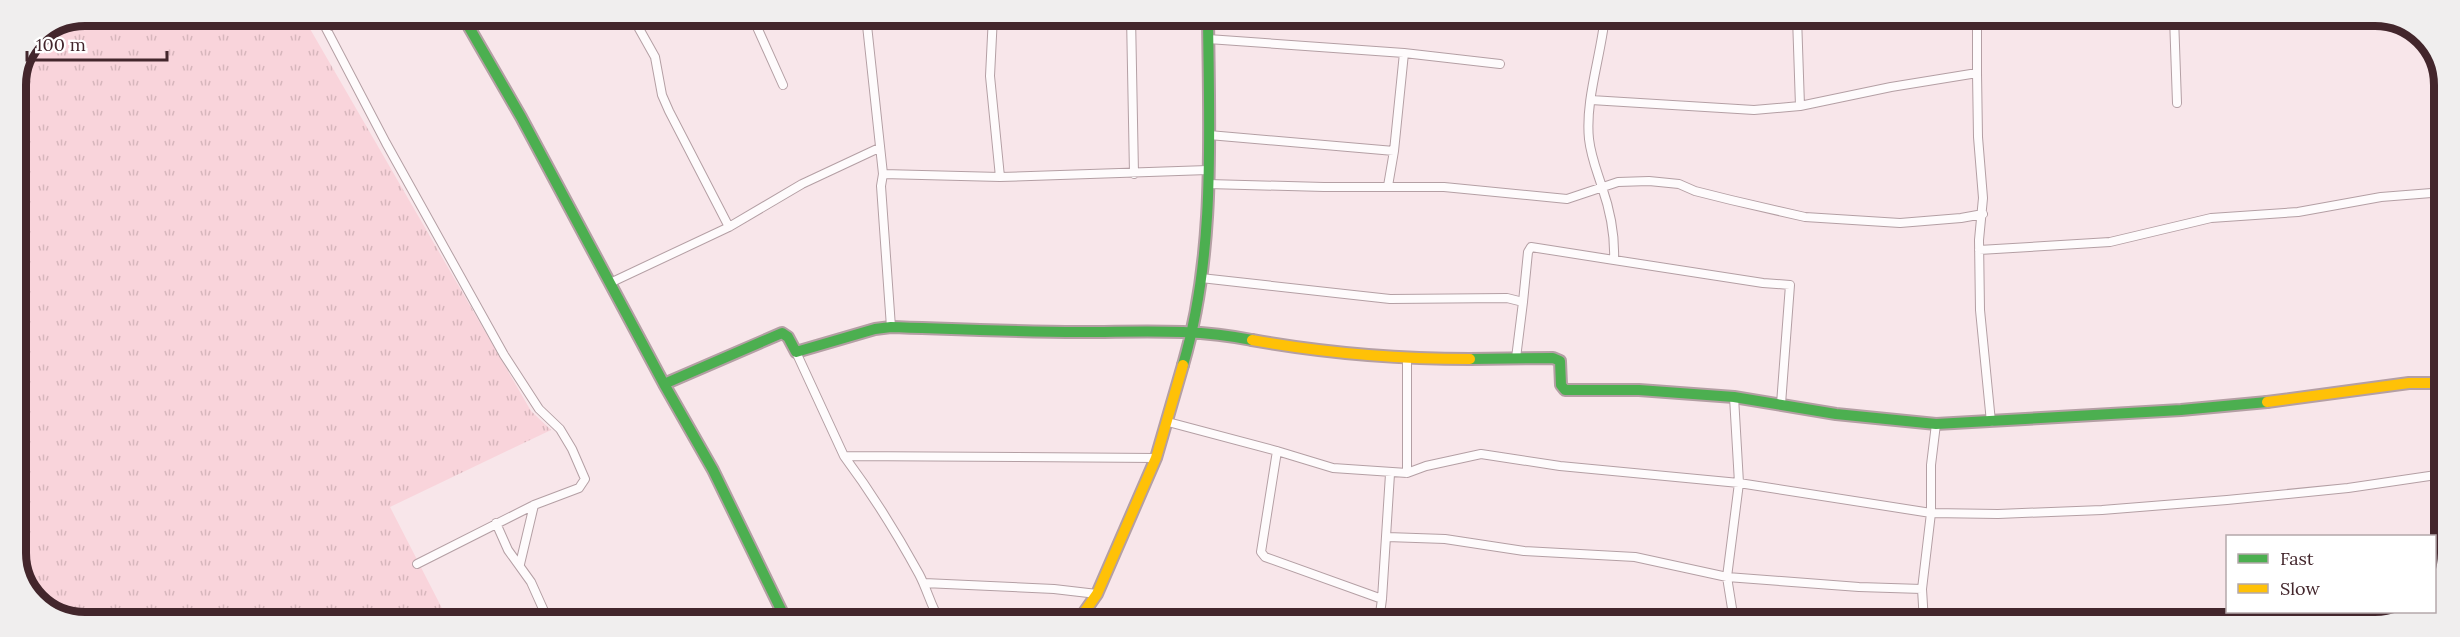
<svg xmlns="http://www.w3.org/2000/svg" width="2460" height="637" font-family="Lora,serif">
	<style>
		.grass { fill: url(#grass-tufts) }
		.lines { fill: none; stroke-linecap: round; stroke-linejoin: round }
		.street-casing { stroke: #b49fa4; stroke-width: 10 }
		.fast-casing { stroke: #b49fa4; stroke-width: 14 }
		.slow-casing { stroke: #b49fa4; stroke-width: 14 }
		.street { stroke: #fefbfc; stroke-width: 8 }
		.fast { stroke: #4caf50; stroke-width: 10 }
		.slow { stroke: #ffc107; stroke-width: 10 }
		.rim { fill: none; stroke: #43262c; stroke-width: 8 }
	</style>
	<defs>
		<pattern id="grass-tufts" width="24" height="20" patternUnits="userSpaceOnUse" patternTransform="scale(1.5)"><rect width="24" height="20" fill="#f9d4db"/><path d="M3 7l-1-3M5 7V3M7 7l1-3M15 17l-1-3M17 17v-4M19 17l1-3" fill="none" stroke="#d7b6bc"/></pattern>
	</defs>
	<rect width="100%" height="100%" fill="#f8e6ea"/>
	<path class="grass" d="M 84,15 L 302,15 L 531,411 L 551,430 L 390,507 L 448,620 L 67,620 L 32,598 L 15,558 L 15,84 L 35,35 Z"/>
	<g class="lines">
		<defs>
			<path id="street" d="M 319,15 L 386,143 L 504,355 L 539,409 L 560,429 L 572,449 L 585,479 L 579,488 L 534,505 L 417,564
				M 632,16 L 655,57 L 662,95 L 669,111 L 729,227
				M 752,16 L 783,85
				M 866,16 L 883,174 L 881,186 L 891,327
				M 993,16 L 990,76 L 1000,177
				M 1131,16 L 1134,174
				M 1605,16 C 1601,56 1585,100 1589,139 C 1591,157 1597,171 1602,187 C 1610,210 1615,236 1614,260 L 1763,283 L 1790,285 L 1781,404
				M 1797,17 L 1800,106 L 1891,87 L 1977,73 L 1977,17
				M 1986,17 L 2014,20 L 2110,17
				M 2174,17 L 2177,103
				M 327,28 L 350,15
				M 1208,39 L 1404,53 L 1394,151 L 1209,135
				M 1404,53 L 1500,64
				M 1977,73 L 1978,137 L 1983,198 L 1979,240 L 1980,310 L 1991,422
				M 1591,100 L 1754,110 L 1800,106
				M 883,174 L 1000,177 L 1208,170
				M 1208,184 L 1324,187 L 1444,187 L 1567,199 L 1618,182 L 1649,181 L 1679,184 L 1695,191 L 1731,200 L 1805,217 L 1900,223 L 1961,218 L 1983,214
				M 1388,186 L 1394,151
				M 1979,250 L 2110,242 L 2211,218 L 2298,212 L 2381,197 L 2444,192
				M 1201,278 L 1390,299 L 1507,298 L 1523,302 L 1528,252 L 1531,247 L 1614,260
				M 610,283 L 729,227 L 802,184 L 879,148
				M 796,352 L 844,456 L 1156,458
				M 1516,358 L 1523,302
				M 1168,422 L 1277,451 L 1333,468 L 1407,473 L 1407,359
				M 1277,451 L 1261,552 L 1265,557 L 1382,599
				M 844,456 C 873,495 896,532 919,574 C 927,589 931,606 940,621
				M 1407,473 L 1426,466 L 1481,454 L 1560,466 L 1739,483 L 1931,513 L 1998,514 L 2102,510 L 2227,500 L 2348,488 L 2443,474
				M 496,523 L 508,550 L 531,582 L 548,620
				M 1387,537 L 1445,539 L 1524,551 L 1635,557 L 1727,577 L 1859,587 L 1922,589
				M 520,564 L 534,505
				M 924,583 L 1054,589 L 1097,594
				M 1379,621 L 1382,599 L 1390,474
				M 1734,621 L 1727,577 L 1739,483 L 1734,397
				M 1924,622 L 1922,589 L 1931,513 L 1931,465 L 1936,424"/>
			<path id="fast" d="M 462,15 L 521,117 L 664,384 L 713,470 L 786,620
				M 1470,359 L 1553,358 L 1560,361 L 1561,385 L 1565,390 L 1639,390 L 1734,397 L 1836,414 L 1936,424 L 2181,410 L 2267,402
				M 1183,365 C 1216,253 1209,132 1208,16
				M 664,384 L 782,333 L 788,337 L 796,352 L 875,329 L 891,327 C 953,329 1016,332 1079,332 C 1140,332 1191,328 1252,340"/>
			<path id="slow" d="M 1252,340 C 1325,353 1396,359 1470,359
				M 2267,402 L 2409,383 L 2444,383
				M 1078,621 L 1097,594 L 1156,458 L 1183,365"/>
		</defs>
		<use href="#street" class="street-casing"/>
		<use href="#fast" class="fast-casing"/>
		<use href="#slow" class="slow-casing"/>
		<use href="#street" class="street"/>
		<use href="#fast" class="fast"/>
		<use href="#slow" class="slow"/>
	</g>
	<path d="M0 0H2460V637H0ZM85 26H2375A59 59 0 0 1 2434 85V553A59 59 0 0 1 2375 612H85A59 59 0 0 1 26 553V85A59 59 0 0 1 85 26Z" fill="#f0eeee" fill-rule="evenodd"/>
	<path class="rim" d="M85 26H2375A59 59 0 0 1 2434 85V553A59 59 0 0 1 2375 612H85A59 59 0 0 1 26 553V85A59 59 0 0 1 85 26Z"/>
	<rect x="2226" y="535" width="210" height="78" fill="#ffffff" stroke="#b4a8ab" stroke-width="1.5"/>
	<rect x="2238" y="554" width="30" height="9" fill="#4caf50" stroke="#b4a8ab" stroke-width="1.5"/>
	<text x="2280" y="565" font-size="18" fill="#43262c">Fast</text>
	<rect x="2238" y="584" width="30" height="9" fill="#ffc107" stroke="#b4a8ab" stroke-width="1.5"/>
	<text x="2280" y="595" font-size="18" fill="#43262c">Slow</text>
	<path d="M27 51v9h140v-9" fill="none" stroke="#43262c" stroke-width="3"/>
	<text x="36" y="51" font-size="18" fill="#43262c" stroke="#ffffff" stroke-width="4.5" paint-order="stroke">100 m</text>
</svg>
